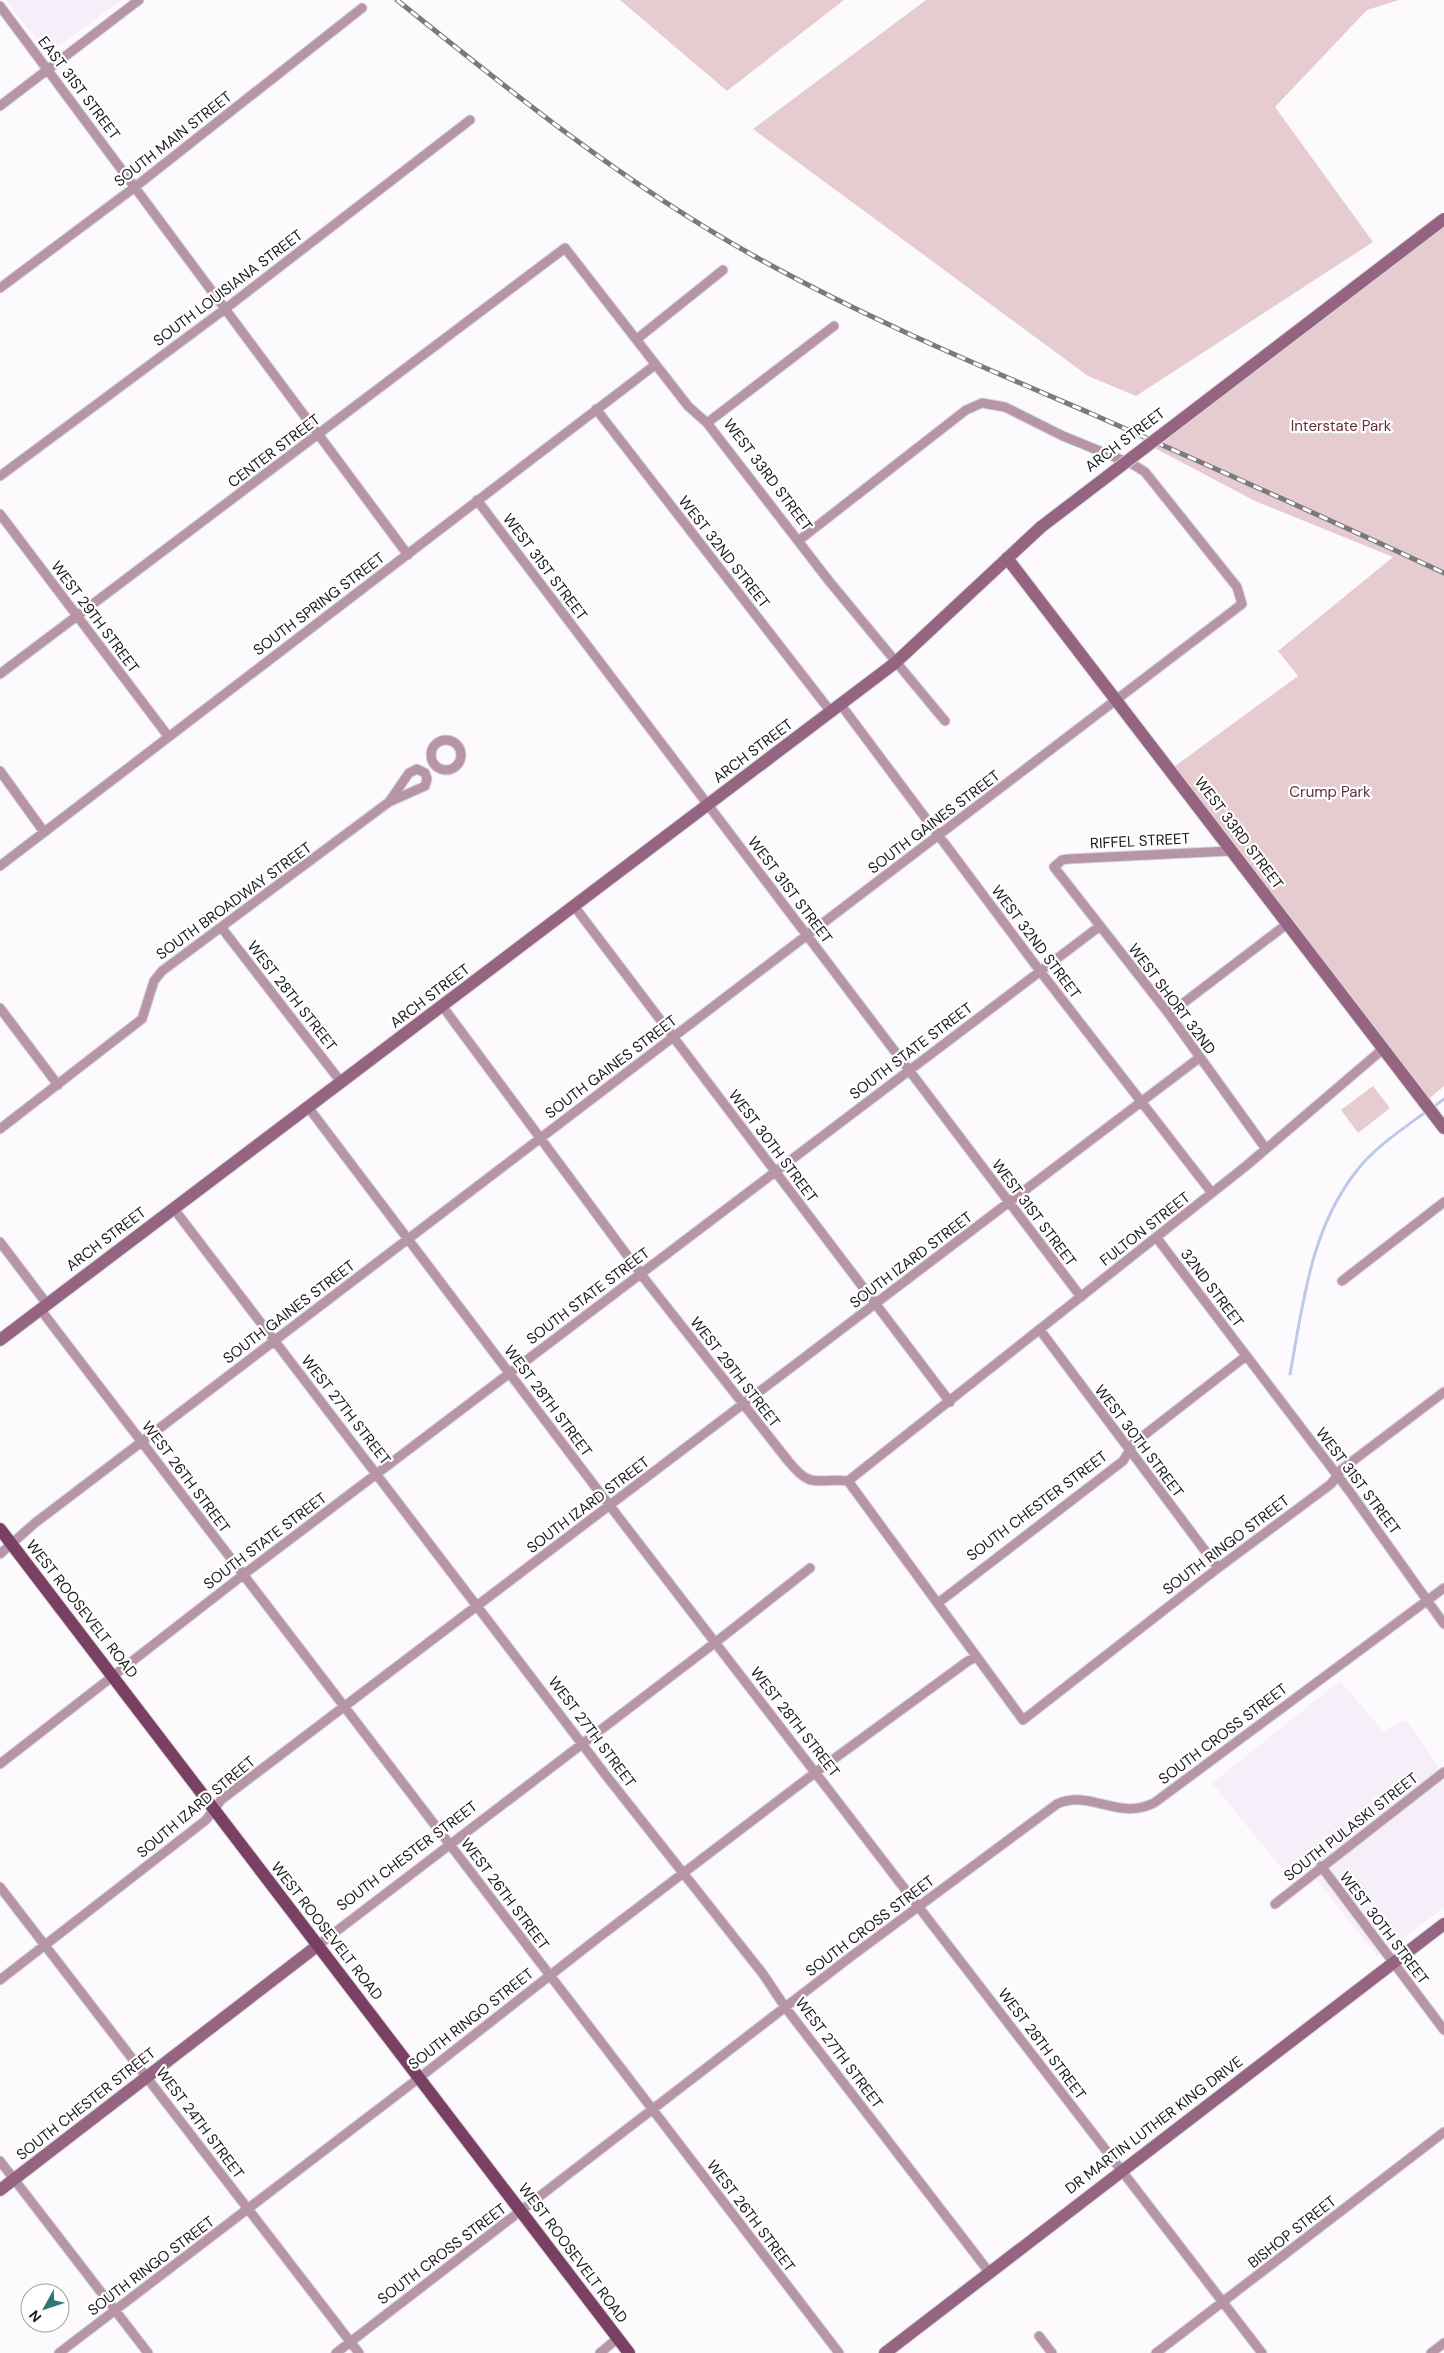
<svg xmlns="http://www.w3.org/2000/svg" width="1444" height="2353" font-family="'DM Sans',sans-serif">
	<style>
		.built { fill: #f6eef8 }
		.green { fill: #e6ccd0 }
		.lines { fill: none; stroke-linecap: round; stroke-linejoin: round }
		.stream { stroke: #bdc9ea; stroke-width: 3 }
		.street-casing { stroke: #d9d6da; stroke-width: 11 }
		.secondary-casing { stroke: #d9d6da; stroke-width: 14 }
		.primary-casing { stroke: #d9d6da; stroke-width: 14 }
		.street { stroke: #b795a8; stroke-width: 9 }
		.secondary { stroke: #946481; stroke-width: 12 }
		.primary { stroke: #794064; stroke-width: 12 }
		.rail-casing { stroke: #7b797c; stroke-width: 5 }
		.rail { stroke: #fff; stroke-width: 3; stroke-dasharray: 9; stroke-linecap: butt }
		.secondary-bridge-casing { stroke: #d9d6da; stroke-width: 14; stroke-linecap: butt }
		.secondary-bridge { stroke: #946481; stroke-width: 12 }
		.labels { text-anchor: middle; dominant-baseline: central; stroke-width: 4.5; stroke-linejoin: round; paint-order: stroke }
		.street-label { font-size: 15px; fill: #19181a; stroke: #fff }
		.park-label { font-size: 15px; fill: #642e3a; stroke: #fff }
	</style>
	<rect width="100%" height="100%" fill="#fdfafe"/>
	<path class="built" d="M 5,0 L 122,0 L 48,54 Z
		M 1340,1681 L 1383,1731 L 1406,1720 L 1444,1774 L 1444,1908 L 1377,1956 L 1299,1858 L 1282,1869 L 1212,1783 Z"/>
	<path class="green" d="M 620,0 L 844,0 L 727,91 Z
		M 926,0 L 1399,0 L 1367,10 L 1275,107 L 1373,242 L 1136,396 L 1088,376 L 753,129 Z
		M 1444,219 L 1444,1086 L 1424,1103 L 1171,769 L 1298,676 L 1278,651 L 1393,557 L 1255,501 L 1147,444 Z
		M 1373,1086 L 1390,1108 L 1358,1133 L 1341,1110 Z"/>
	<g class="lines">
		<path class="stream" d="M 1432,1108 L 1444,1099
			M 1290,1374 C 1303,1305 1310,1231 1355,1173 C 1373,1148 1403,1129 1427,1111"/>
		<defs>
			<path id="street" d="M 0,6 L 408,555
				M 0,106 L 139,0
				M 0,288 L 135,187 L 362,8
				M 637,339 L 723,270
				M 596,409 L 831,712
				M 707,423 L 834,326
				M 0,476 L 225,309 L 470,120
				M 477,500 L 1081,1297
				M 0,514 L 168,736
				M 0,674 L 565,248 L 688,406 L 707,423 L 829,581 L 945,721
				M 841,705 L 1040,971 L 1212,1193
				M431 755a15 15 0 1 1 30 0a15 15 0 1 1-30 0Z
				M 417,769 L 425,773 L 427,779 L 425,786 L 389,802 L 409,773 Z
				M 0,771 L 44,832
				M 1230,851 L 1068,859 L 1062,860 L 1054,867 L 1169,1014 L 1266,1149
				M 0,866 L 655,365
				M 574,906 L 950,1402
				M 221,927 L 341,1082
				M 443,1007 L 647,1282 L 789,1462 C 813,1491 816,1477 848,1481 L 1023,1720 L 1218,1568 L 1331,1484 L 1342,1469 L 1444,1392
				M 0,1008 L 58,1085
				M 1169,1014 L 1287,924
				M 308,1107 L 600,1493 L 1262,2353
				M 0,1129 L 142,1019 L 154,981 L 162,971 L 389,802
				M 174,1209 L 608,1778 L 763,1974 L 785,2007 L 989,2272
				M 1156,1237 L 1350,1492 L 1444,1624
				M 0,1242 L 47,1304
				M 1342,1281 L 1444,1202
				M 40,1309 L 839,2353
				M 1040,1330 L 1218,1568
				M 848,1481 L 1246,1166 L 1383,1049
				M 0,1554 L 35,1523 L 1242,604 L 1237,587 L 1145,472 L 1134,465 L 1063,436 L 1005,407 L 982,403 L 966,410 L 798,541
				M 938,1603 L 1123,1461 L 1134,1443 L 1246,1356
				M 0,1764 L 243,1575 L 1100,926
				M 1321,1866 L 1444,2030
				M 0,1887 L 359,2353
				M 1275,1904 L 1444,1772
				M 317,1946 L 716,1642 L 810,1568
				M 0,1980 L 206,1820 L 221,1800 L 1199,1058
				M 0,2161 L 148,2353
				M 1039,2336 L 1052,2353
				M 59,2353 L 419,2078 L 594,1941 L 816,1772 L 968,1661 L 976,1657
				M 336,2353 L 849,1958 L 1057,1804 C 1092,1789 1116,1821 1154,1803 L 1444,1588
				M 600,2353 L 618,2338
				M 1156,2353 L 1444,2132
				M 1431,2353 L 1444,2343"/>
			<path id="secondary" d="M 1007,558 L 1444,1128
				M 0,1340 L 895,663 L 1041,527
				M 0,2190 L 317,1946
				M 885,2353 L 1444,1924"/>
			<path id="primary" d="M 0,1529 L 629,2353"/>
		</defs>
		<use href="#street" class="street-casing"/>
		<use href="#secondary" class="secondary-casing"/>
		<use href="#primary" class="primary-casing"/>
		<use href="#street" class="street"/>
		<use href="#secondary" class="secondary"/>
		<use href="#primary" class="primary"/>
		<defs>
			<path id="rail" d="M 397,0 C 511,92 625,184 754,256 C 863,317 978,365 1092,414 C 1210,466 1328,519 1444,573"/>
		</defs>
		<use href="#rail" class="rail-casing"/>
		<use href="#rail" class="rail"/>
		<defs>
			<path id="secondary-bridge" d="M 1041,527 L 1444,219"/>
		</defs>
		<use href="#secondary-bridge" class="secondary-bridge-casing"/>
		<use href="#secondary-bridge" class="secondary-bridge"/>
	</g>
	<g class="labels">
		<g class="street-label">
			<text transform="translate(79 88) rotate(53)">EAST 31ST STREET</text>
			<text transform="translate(173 139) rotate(-38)">SOUTH MAIN STREET</text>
			<text transform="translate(228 288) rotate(-37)">SOUTH LOUISIANA STREET</text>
			<text transform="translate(1125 440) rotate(-37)">ARCH STREET</text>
			<text transform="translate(274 451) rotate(-37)">CENTER STREET</text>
			<text transform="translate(768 475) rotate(53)">WEST 33RD STREET</text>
			<text transform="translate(724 552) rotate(52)">WEST 32ND STREET</text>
			<text transform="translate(545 567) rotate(53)">WEST 31ST STREET</text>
			<text transform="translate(319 604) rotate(-37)">SOUTH SPRING STREET</text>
			<text transform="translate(95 617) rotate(53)">WEST 29TH STREET</text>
			<text transform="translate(753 751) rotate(-37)">ARCH STREET</text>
			<text transform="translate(934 822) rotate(-37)">SOUTH GAINES STREET</text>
			<text transform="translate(1239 833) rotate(53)">WEST 33RD STREET</text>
			<text transform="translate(1140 841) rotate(-3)">RIFFEL STREET</text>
			<text transform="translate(790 890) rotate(53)">WEST 31ST STREET</text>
			<text transform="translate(234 901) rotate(-36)">SOUTH BROADWAY STREET</text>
			<text transform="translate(1036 942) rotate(53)">WEST 32ND STREET</text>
			<text transform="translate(292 996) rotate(52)">WEST 28TH STREET</text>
			<text transform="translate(430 996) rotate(-37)">ARCH STREET</text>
			<text transform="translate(1172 999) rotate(53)">WEST SHORT 32ND</text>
			<text transform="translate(911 1051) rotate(-37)">SOUTH STATE STREET</text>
			<text transform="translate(611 1067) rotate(-37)">SOUTH GAINES STREET</text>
			<text transform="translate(773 1146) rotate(53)">WEST 30TH STREET</text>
			<text transform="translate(1034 1213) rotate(53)">WEST 31ST STREET</text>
			<text transform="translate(1145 1229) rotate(-38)">FULTON STREET</text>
			<text transform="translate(106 1239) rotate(-37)">ARCH STREET</text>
			<text transform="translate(911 1260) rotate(-37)">SOUTH IZARD STREET</text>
			<text transform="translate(1212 1288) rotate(53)">32ND STREET</text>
			<text transform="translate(588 1296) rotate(-37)">SOUTH STATE STREET</text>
			<text transform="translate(289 1312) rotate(-37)">SOUTH GAINES STREET</text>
			<text transform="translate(735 1372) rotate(52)">WEST 29TH STREET</text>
			<text transform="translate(548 1401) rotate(53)">WEST 28TH STREET</text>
			<text transform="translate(346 1410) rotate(52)">WEST 27TH STREET</text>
			<text transform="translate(1139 1441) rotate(53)">WEST 30TH STREET</text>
			<text transform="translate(186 1477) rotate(53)">WEST 26TH STREET</text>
			<text transform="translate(1358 1481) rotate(53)">WEST 31ST STREET</text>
			<text transform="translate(588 1505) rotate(-37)">SOUTH IZARD STREET</text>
			<text transform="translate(1037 1506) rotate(-37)">SOUTH CHESTER STREET</text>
			<text transform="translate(265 1541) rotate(-37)">SOUTH STATE STREET</text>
			<text transform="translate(1226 1545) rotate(-37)">SOUTH RINGO STREET</text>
			<text transform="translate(82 1609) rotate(52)">WEST ROOSEVELT ROAD</text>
			<text transform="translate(795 1722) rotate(52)">WEST 28TH STREET</text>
			<text transform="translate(592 1732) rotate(53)">WEST 27TH STREET</text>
			<text transform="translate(1223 1734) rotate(-37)">SOUTH CROSS STREET</text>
			<text transform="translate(196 1807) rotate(-40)">SOUTH IZARD STREET</text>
			<text transform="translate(1351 1827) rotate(-38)">SOUTH PULASKI STREET</text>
			<text transform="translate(407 1856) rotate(-37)">SOUTH CHESTER STREET</text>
			<text transform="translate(505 1894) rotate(53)">WEST 26TH STREET</text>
			<text transform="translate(870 1926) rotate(-37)">SOUTH CROSS STREET</text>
			<text transform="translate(1384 1928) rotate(53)">WEST 30TH STREET</text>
			<text transform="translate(327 1931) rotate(52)">WEST ROOSEVELT ROAD</text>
			<text transform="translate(471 2019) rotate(-38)">SOUTH RINGO STREET</text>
			<text transform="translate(1042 2044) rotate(53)">WEST 28TH STREET</text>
			<text transform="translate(839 2053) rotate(53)">WEST 27TH STREET</text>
			<text transform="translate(86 2104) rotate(-38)">SOUTH CHESTER STREET</text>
			<text transform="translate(200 2123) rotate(53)">WEST 24TH STREET</text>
			<text transform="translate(1154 2125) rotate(-37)">DR MARTIN LUTHER KING DRIVE</text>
			<text transform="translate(751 2216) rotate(53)">WEST 26TH STREET</text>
			<text transform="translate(1292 2232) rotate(-38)">BISHOP STREET</text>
			<text transform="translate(573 2253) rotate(53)">WEST ROOSEVELT ROAD</text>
			<text transform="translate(442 2254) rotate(-37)">SOUTH CROSS STREET</text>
			<text transform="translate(151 2266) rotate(-37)">SOUTH RINGO STREET</text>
		</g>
		<g class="park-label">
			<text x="1341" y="426">Interstate Park</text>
			<text x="1330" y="792">Crump Park</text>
		</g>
	</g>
	<g transform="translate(45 2308) rotate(230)"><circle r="24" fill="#ffffff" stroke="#a3a3a3"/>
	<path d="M0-4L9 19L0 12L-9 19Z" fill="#2f7879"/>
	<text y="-8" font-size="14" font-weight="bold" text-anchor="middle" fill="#19181a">N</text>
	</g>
</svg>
